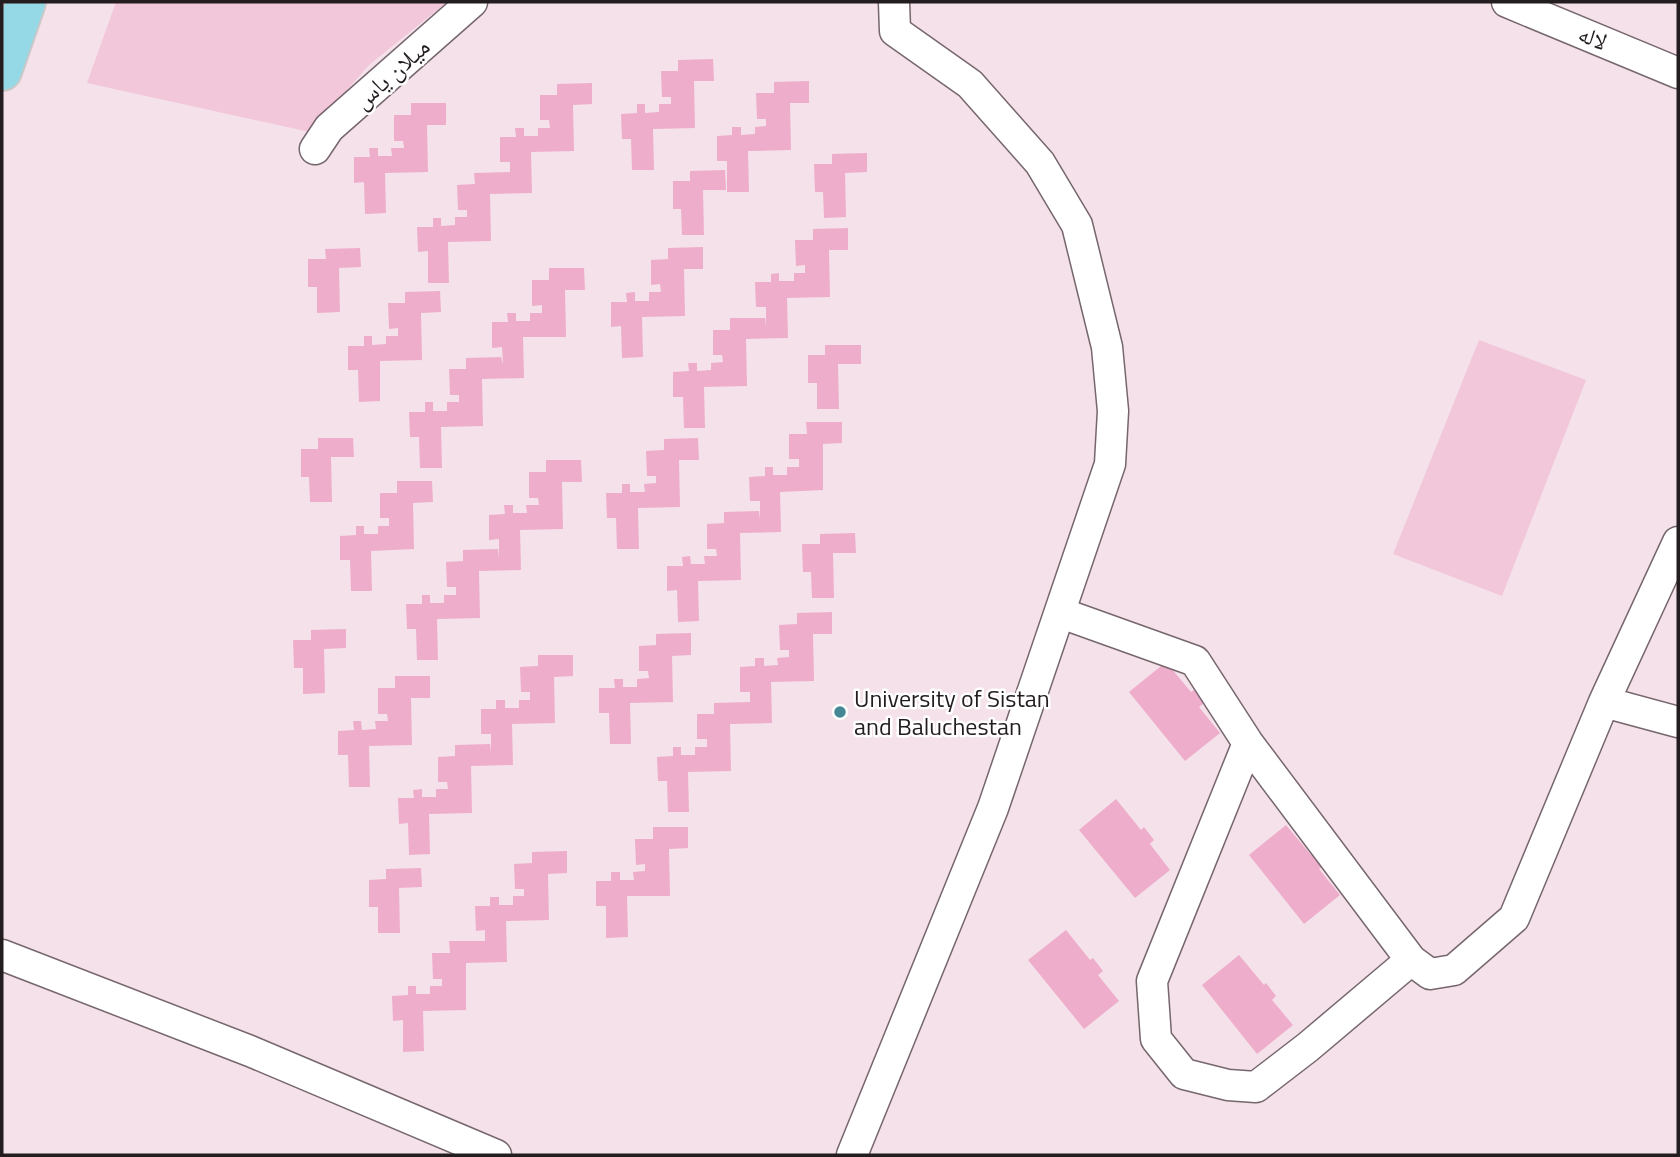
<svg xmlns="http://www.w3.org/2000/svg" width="1680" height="1157" font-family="'Titillium Web','Noto Naskh Arabic',sans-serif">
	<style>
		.green { fill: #f3c7da }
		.building { fill: #efadcc }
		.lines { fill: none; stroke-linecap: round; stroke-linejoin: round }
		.minor-casing { stroke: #76666d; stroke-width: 33 }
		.major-casing { stroke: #cac9c9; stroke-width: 42 }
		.minor { stroke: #fff; stroke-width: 30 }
		.major { stroke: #94d9e5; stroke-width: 38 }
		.poi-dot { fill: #438894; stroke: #fff; stroke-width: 2.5 }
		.labels { text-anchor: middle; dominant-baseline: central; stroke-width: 5; stroke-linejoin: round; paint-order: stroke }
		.street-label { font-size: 24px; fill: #231d20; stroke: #fff }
		.poi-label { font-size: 24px; fill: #231d20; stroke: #fff; text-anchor: start }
	</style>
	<rect width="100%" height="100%" fill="#f4e1e9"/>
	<path class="green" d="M 116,2 L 447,2 L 369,65 L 310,132 L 87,83 Z
		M 1479,340 L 1586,380 L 1502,596 L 1393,554 Z"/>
	<path class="building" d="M 713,59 L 714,81 L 694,81 L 695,128 L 653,129 L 654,170 L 632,170 L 631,139 L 622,139 L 621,114 L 637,113 L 637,104 L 645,104 L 645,113 L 659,112 L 659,104 L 671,104 L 671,97 L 662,97 L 661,71 L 678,71 L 678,60 Z
		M 809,81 L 809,103 L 790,103 L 791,150 L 748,151 L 749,192 L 727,192 L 727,161 L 717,161 L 717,136 L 732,135 L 732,127 L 741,127 L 741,135 L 755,134 L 755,127 L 766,126 L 766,119 L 757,119 L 756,93 L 774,93 L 774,82 Z
		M 592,83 L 592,104 L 573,105 L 574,151 L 531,152 L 532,193 L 490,194 L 491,241 L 448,242 L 449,283 L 428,283 L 428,251 L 418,252 L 417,227 L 433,227 L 433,218 L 441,218 L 441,226 L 455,225 L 455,217 L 467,217 L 467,210 L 458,210 L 457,185 L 475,184 L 474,173 L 510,172 L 510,162 L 500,162 L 500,137 L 516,137 L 515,128 L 524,128 L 524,136 L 538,136 L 538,128 L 550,128 L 549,120 L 540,120 L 540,95 L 557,95 L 557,84 Z
		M 411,103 L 446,103 L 446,125 L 427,125 L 428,172 L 385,173 L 386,213 L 365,214 L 364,182 L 354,183 L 354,157 L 370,157 L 369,148 L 378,148 L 378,156 L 392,156 L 391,148 L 404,148 L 403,141 L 394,141 L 394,115 L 411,115 Z
		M 867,153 L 867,172 L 845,173 L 846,217 L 824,218 L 823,192 L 815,192 L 814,164 L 832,164 L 832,154 Z
		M 725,170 L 726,190 L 703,190 L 704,235 L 682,235 L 681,209 L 673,209 L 673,181 L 690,181 L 690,171 Z
		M 848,228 L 848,250 L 829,250 L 830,297 L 787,298 L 788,338 L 746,339 L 747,386 L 704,387 L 705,428 L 684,428 L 683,397 L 673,397 L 673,372 L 689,371 L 688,363 L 697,363 L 697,371 L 711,370 L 711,363 L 723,362 L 722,355 L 713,355 L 713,330 L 730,330 L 730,318 L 765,318 L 766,326 L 766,307 L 756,307 L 755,282 L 771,282 L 771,274 L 779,273 L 779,281 L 794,281 L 794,273 L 805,273 L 805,265 L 796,266 L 795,240 L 813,240 L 813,229 Z
		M 703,247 L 703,269 L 684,269 L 685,316 L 642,317 L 643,357 L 622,358 L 621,326 L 611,327 L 611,302 L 627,302 L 626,293 L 635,292 L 635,301 L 649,301 L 649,292 L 661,292 L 660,284 L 651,285 L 651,260 L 668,259 L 668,248 Z
		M 360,248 L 361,267 L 339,268 L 340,312 L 317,313 L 317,287 L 308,287 L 308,259 L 326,259 L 325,249 Z
		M 549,268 L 584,268 L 585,290 L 565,290 L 566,337 L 523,337 L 524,378 L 482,379 L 483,426 L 441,427 L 442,468 L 420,468 L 419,437 L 410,437 L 409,412 L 425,412 L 425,402 L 433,402 L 433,411 L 447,411 L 447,402 L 459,402 L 459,395 L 450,395 L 449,369 L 466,369 L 466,358 L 501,357 L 503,364 L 502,347 L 492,348 L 492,322 L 508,322 L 507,313 L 516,313 L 516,321 L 530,321 L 530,313 L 542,313 L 542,305 L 532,306 L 532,280 L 549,280 Z
		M 440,291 L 441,312 L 421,313 L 422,360 L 380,361 L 380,401 L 359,402 L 358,370 L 348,370 L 348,346 L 364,346 L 364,336 L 372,336 L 372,345 L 386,344 L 386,336 L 398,336 L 398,328 L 389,329 L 388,303 L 405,303 L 405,292 Z
		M 825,345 L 861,345 L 861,364 L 838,364 L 839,409 L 817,409 L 817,383 L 808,383 L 808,355 L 825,355 Z
		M 806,422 L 842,422 L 842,443 L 823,444 L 823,490 L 780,492 L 781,532 L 740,533 L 741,580 L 698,581 L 699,621 L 678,622 L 677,590 L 667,591 L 667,566 L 683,566 L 682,557 L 690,556 L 691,564 L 705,564 L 704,556 L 717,556 L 716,549 L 707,549 L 707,524 L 724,523 L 724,512 L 759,511 L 760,519 L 760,501 L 750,501 L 749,477 L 765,476 L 765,467 L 773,467 L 773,475 L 787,475 L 787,467 L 799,467 L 799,459 L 789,459 L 789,434 L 807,434 Z
		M 318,438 L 353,438 L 354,457 L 331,457 L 332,502 L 310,502 L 309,477 L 301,477 L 301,449 L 318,449 Z
		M 698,438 L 699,460 L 679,460 L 680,507 L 638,508 L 639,549 L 617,549 L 616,518 L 607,518 L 606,493 L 622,493 L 622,484 L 630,484 L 630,492 L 645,492 L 644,484 L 656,483 L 656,476 L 647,476 L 646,451 L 664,450 L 664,439 Z
		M 546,460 L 581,460 L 582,482 L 562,482 L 563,529 L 520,530 L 521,570 L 479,571 L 480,618 L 437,619 L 438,660 L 417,660 L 416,629 L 407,629 L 406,604 L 422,604 L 422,595 L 430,595 L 430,603 L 444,603 L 444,595 L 456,595 L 456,587 L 447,587 L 446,562 L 463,561 L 463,550 L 498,549 L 499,558 L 499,539 L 489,540 L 489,515 L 505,514 L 504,505 L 513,505 L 513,513 L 527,513 L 526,505 L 539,505 L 538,498 L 529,498 L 529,472 L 546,472 Z
		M 397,481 L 432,481 L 433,502 L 413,503 L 414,549 L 371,551 L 372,591 L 351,591 L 350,560 L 340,560 L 340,536 L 356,535 L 356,526 L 364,526 L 364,534 L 378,534 L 378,526 L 389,526 L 389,518 L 380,518 L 380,493 L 397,493 Z
		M 855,533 L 856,553 L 833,553 L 834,598 L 812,598 L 811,572 L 803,572 L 802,544 L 820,544 L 820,534 Z
		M 832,612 L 832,634 L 813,634 L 814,681 L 771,682 L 772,723 L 730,724 L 731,771 L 688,772 L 689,812 L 668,812 L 667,781 L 658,781 L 657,757 L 673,756 L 673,747 L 681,747 L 681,755 L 695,755 L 695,747 L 707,747 L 707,739 L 697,739 L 697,714 L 714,714 L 714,703 L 750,702 L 750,692 L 740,692 L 740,667 L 755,666 L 755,658 L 764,658 L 764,666 L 778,665 L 777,658 L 789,657 L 789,650 L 780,650 L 779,625 L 797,624 L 797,613 Z
		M 346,629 L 346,648 L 324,649 L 325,693 L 303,694 L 303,668 L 294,668 L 293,640 L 311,640 L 311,630 Z
		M 691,633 L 691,655 L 672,656 L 673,702 L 630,703 L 631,744 L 610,744 L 609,713 L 599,713 L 599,688 L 615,688 L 614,679 L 623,679 L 623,687 L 637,687 L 637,679 L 649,678 L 648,671 L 639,671 L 639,646 L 656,645 L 656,634 Z
		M 538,655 L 573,655 L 573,676 L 554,677 L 555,723 L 512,724 L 513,765 L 471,766 L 472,813 L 429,814 L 430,854 L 409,855 L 408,823 L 399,824 L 398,798 L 414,798 L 413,790 L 422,789 L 422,797 L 436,797 L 436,789 L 448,789 L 447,782 L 438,782 L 438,757 L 455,756 L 455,745 L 490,744 L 491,752 L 491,734 L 481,734 L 481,709 L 496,709 L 496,700 L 505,700 L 505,708 L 519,708 L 519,700 L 530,700 L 530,692 L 521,692 L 520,667 L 538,666 Z
		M 1166,662 L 1191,692 L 1194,690 L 1204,703 L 1199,707 L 1220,733 L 1185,761 L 1129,692 Z
		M 395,676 L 430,676 L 430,698 L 411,698 L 412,745 L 369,746 L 370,787 L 349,787 L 348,755 L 338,755 L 338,731 L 354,730 L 353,721 L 361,721 L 362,730 L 376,729 L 375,721 L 388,721 L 387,714 L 378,714 L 378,688 L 395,688 Z
		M 1116,799 L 1141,830 L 1144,827 L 1154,840 L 1150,844 L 1170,870 L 1135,898 L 1079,830 Z
		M 1286,825 L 1311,855 L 1314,853 L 1324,865 L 1319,869 L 1340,895 L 1304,924 L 1249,855 Z
		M 653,827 L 688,827 L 688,848 L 669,849 L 670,896 L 627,896 L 628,937 L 606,938 L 606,906 L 596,906 L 596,881 L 611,881 L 611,872 L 620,872 L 620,880 L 634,880 L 633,872 L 645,871 L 645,864 L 636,865 L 635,839 L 653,839 Z
		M 567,851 L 567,873 L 548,874 L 549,920 L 506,921 L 507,962 L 466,963 L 466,1010 L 423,1011 L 424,1051 L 403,1052 L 403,1020 L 393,1021 L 392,996 L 408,995 L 408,986 L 416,986 L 416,994 L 430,994 L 430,986 L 442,986 L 442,979 L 433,979 L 432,953 L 450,953 L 449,941 L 485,941 L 485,930 L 476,931 L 475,906 L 490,906 L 490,897 L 499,897 L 499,905 L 513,905 L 513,896 L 524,896 L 524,889 L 515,889 L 514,864 L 532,863 L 532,852 Z
		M 421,868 L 422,887 L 399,888 L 400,933 L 378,933 L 378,907 L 369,907 L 369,880 L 386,879 L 386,869 Z
		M 1066,930 L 1090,960 L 1093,958 L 1103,971 L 1098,975 L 1119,1001 L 1084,1029 L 1028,960 Z
		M 1239,955 L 1264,985 L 1266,983 L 1276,996 L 1272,1000 L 1293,1025 L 1257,1054 L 1202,985 Z"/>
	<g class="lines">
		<defs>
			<path id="minor" d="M 1507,2 L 1678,73
				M 315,149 L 329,128 L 472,2
				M 1061,613 L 1195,661 L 1248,743 L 1411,960
				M 1604,702 L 1678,722
				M 1248,743 L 1152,981 L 1156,1039 L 1184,1074 L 1228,1085 L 1256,1087 L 1308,1047 L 1411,960 L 1430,974 L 1454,970 L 1514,918 L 1604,702 L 1678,542
				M 2,955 L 250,1051 L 496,1155
				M 852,1155 L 993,808 L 1110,464 L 1113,411 L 1107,347 L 1077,225 L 1040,163 L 970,84 L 895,31 L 894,2"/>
			<path id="major" d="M 2,71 L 26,2"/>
		</defs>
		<use href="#minor" class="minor-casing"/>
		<use href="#major" class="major-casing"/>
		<use href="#minor" class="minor"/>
		<use href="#major" class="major"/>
	</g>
	<circle class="poi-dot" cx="840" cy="712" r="7"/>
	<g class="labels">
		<g class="street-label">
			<text transform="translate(1593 37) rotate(22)">لاله</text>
			<text transform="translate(391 73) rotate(-42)">میلان یاس</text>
		</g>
		<g class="poi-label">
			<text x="854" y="698">University of Sistan<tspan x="854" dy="28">and Baluchestan</tspan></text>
		</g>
	</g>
	<rect width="1680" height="1157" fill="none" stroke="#231d20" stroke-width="7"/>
</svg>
